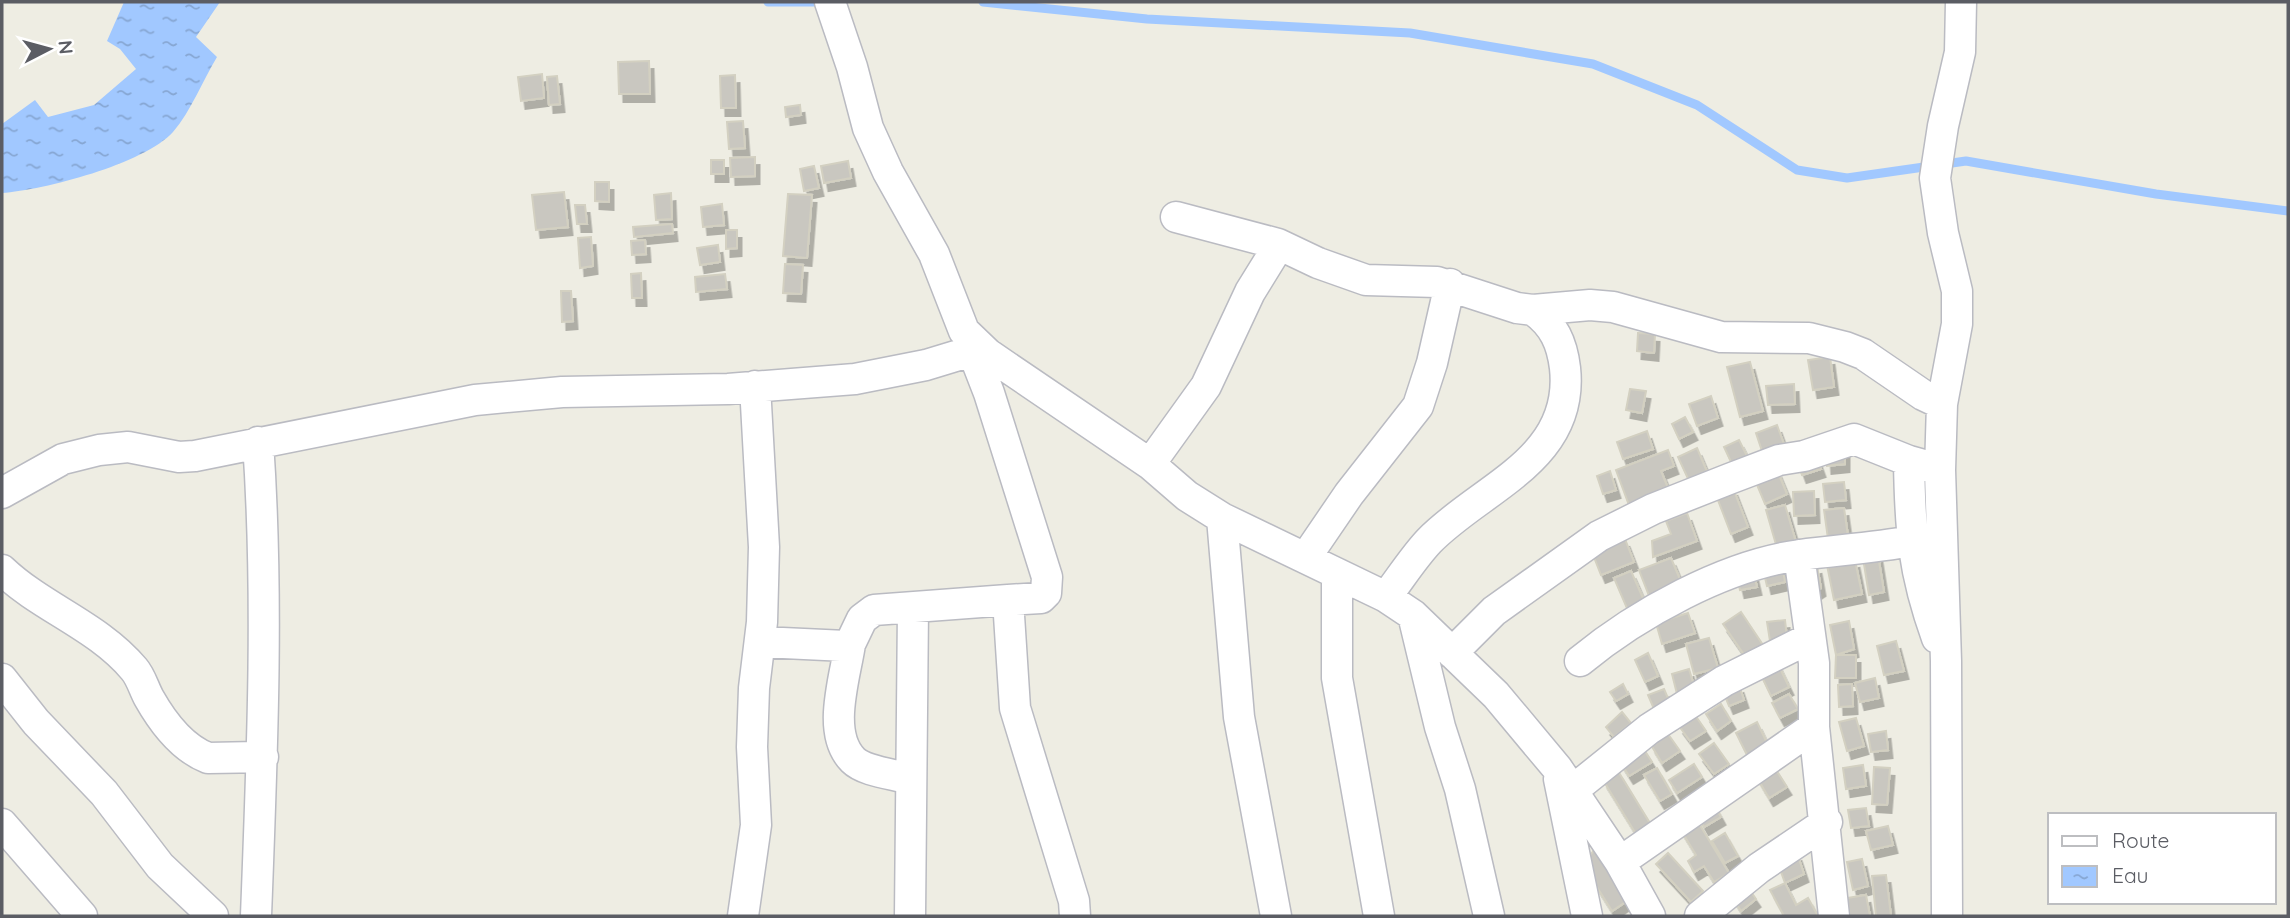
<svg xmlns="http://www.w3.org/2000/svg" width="2290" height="918" font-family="Quicksand,sans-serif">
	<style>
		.water { fill: url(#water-ripples) }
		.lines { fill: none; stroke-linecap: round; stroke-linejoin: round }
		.stream { stroke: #a1c8ff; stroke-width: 9 }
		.building { fill: #c9c7c0; stroke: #d3d0c1; stroke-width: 2; filter: url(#shadow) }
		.minor-casing { stroke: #babbc2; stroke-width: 33 }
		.minor { stroke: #fff; stroke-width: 30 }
	</style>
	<defs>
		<pattern id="water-ripples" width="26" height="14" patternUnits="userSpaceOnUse" patternTransform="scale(1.75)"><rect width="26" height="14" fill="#a1c8ff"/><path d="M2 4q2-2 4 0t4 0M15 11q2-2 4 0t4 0" fill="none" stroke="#86a6d2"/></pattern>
		<filter id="shadow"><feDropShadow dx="4.5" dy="8" stdDeviation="0" flood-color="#0004"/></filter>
	</defs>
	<rect width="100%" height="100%" fill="#eeede3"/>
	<path class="water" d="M 124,2 L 220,2 L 196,37 L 217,57 C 203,80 191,111 173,132 C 144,164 44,190 2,193 L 2,124 L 35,100 L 48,117 L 94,105 L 136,69 L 120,49 L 107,41 Z"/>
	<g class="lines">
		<path class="stream" d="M 768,2 L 824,2
			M 983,2 L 1147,19 L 1410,33 L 1593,64 L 1697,105 L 1797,170 L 1847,178 L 1966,161 L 2156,194 L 2288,211"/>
	</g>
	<path class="building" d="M 649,61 L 650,94 L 619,94 L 618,62 Z
		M 542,74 L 544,98 L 521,101 L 518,77 Z
		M 735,75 L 736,108 L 721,108 L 720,76 Z
		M 557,76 L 560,104 L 549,105 L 547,77 Z
		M 800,105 L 801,115 L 786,117 L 785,107 Z
		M 743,121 L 745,148 L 729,149 L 727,122 Z
		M 755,157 L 755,176 L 731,177 L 730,158 Z
		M 711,160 L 724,160 L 724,174 L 711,174 Z
		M 848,161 L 851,178 L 824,183 L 821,166 Z
		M 814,166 L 819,188 L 804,191 L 800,169 Z
		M 595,182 L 609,182 L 609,202 L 595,201 Z
		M 564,192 L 568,227 L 536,230 L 532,195 Z
		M 671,193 L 672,219 L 656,220 L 654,195 Z
		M 788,194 L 812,195 L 807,258 L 783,256 Z
		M 722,204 L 724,225 L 703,227 L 701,207 Z
		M 575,205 L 585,205 L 587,224 L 577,224 Z
		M 672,224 L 673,233 L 634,237 L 633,227 Z
		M 726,230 L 737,230 L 737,248 L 726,249 Z
		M 591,237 L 593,266 L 580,268 L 578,238 Z
		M 645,240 L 646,254 L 632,255 L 631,241 Z
		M 718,245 L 720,262 L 700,265 L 697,248 Z
		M 785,264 L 803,265 L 801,294 L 783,293 Z
		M 641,273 L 642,298 L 632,298 L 631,274 Z
		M 725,274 L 727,289 L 696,292 L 695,277 Z
		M 561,291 L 571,291 L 573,321 L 562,322 Z
		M 1638,333 L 1655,334 L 1654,353 L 1637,351 Z
		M 1830,357 L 1834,387 L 1813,390 L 1808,360 Z
		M 1750,362 L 1763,411 L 1740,417 L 1727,367 Z
		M 1794,384 L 1795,404 L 1768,405 L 1766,386 Z
		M 1630,389 L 1646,391 L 1642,413 L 1626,410 Z
		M 1711,396 L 1718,418 L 1697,426 L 1689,404 Z
		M 1685,417 L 1693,432 L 1679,439 L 1672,424 Z
		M 1777,425 L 1785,447 L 1763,454 L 1756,433 Z
		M 1647,431 L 1653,449 L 1623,459 L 1617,442 Z
		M 1739,440 L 1748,458 L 1733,466 L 1724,447 Z
		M 1697,448 L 1708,474 L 1690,483 L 1678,457 Z
		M 1668,450 L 1674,466 L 1661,471 L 1670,493 L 1630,508 L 1616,470 Z
		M 1845,450 L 1845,464 L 1827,466 L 1826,451 Z
		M 1817,458 L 1821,469 L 1802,475 L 1798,464 Z
		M 1777,470 L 1787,494 L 1765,504 L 1755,480 Z
		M 1610,471 L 1616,490 L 1603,494 L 1597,476 Z
		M 1844,482 L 1846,500 L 1825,502 L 1823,484 Z
		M 1733,488 L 1748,527 L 1731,534 L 1716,495 Z
		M 1814,491 L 1815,515 L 1794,516 L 1793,492 Z
		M 1785,505 L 1796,542 L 1777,548 L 1766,510 Z
		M 1844,508 L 1849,543 L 1829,546 L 1824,510 Z
		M 1687,513 L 1697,541 L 1653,557 L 1652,541 L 1671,534 L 1666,521 Z
		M 1625,539 L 1634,562 L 1601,575 L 1592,552 Z
		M 1878,555 L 1884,592 L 1869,595 L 1863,558 Z
		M 1671,558 L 1684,589 L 1651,601 L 1639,570 Z
		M 1855,560 L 1862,594 L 1834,600 L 1827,565 Z
		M 1782,565 L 1785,582 L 1767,586 L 1763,569 Z
		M 1817,566 L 1821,588 L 1812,594 L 1807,568 Z
		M 1631,571 L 1646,605 L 1629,613 L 1614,578 Z
		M 1754,574 L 1757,587 L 1740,590 L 1737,577 Z
		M 1741,612 L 1763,645 L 1745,656 L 1723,624 Z
		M 1688,613 L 1695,633 L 1662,644 L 1656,623 Z
		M 1785,620 L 1787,638 L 1770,641 L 1767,622 Z
		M 1849,621 L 1854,649 L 1836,655 L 1830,625 Z
		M 1709,638 L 1718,668 L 1694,674 L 1686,644 Z
		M 1896,641 L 1904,671 L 1884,675 L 1877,646 Z
		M 1648,653 L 1658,676 L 1645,682 L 1635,660 Z
		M 1836,655 L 1856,655 L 1856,678 L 1835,678 Z
		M 1777,662 L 1789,687 L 1771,696 L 1759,671 Z
		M 1689,669 L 1695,689 L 1677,694 L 1672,674 Z
		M 1875,678 L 1879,698 L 1860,702 L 1855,683 Z
		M 1623,684 L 1628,694 L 1616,701 L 1610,692 Z
		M 1852,684 L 1853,706 L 1839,707 L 1838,685 Z
		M 1739,685 L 1744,700 L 1729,706 L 1723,691 Z
		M 1664,689 L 1670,703 L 1654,709 L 1648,695 Z
		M 1789,694 L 1798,709 L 1780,718 L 1772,703 Z
		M 1721,704 L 1731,721 L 1717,731 L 1706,714 Z
		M 1622,712 L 1631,723 L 1614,737 L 1606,727 Z
		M 1695,715 L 1706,731 L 1690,741 L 1679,726 Z
		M 1856,718 L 1864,746 L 1847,751 L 1839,722 Z
		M 1757,722 L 1768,745 L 1747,755 L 1736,733 Z
		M 1886,731 L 1888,750 L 1871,752 L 1868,734 Z
		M 1668,734 L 1680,751 L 1662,763 L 1651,745 Z
		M 1714,743 L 1729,764 L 1714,774 L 1699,754 Z
		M 1641,745 L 1652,762 L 1629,776 L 1619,760 Z
		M 1694,764 L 1702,777 L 1677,793 L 1669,780 Z
		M 1773,765 L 1787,787 L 1769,798 L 1756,776 Z
		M 1863,765 L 1866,786 L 1846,789 L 1843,768 Z
		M 1874,767 L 1890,768 L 1887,805 L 1872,804 Z
		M 1657,768 L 1672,794 L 1660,801 L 1644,775 Z
		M 1618,771 L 1651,825 L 1636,834 L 1603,780 Z
		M 1715,806 L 1721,817 L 1704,827 L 1698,816 Z
		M 1866,808 L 1869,826 L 1851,828 L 1848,810 Z
		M 1695,817 L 1729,873 L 1714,882 L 1704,866 L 1694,872 L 1688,861 L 1696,855 L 1679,827 Z
		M 1888,826 L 1893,845 L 1871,850 L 1866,831 Z
		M 1725,833 L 1738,856 L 1725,863 L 1712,841 Z
		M 1597,846 L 1630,899 L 1612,911 L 1583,865 Z
		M 1668,853 L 1703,891 L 1691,902 L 1656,864 Z
		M 1797,853 L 1804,874 L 1785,883 L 1777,861 Z
		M 1862,859 L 1868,886 L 1853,890 L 1847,862 Z
		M 1886,875 L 1891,916 L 1876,916 L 1872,876 Z
		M 1785,883 L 1796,905 L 1808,898 L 1818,916 L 1784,916 L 1770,890 Z
		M 1747,886 L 1756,899 L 1741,911 L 1732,897 Z
		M 1866,895 L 1870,916 L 1850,916 L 1847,898 Z"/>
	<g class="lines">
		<defs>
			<path id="minor" d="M 830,2 L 852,67 L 868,128 L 888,172 L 934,254 L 964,331 L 988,354 L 1150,464 L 1187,496 L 1222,518 L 1386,597 L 1413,615 L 1496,695 L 1557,768 L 1620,862 L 1650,916
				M 1176,217 L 1278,244 L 1318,263 L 1366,280 L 1437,282 L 1517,308 L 1533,310 L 1590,305 L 1613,307 L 1721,337 L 1809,338 L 1845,347 L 1863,354 L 1923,395 L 1942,404
				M 968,339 L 989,393 L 1047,577 L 1046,593 L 1041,598 L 1008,600 L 1015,708 L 1074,901 L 1075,916
				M 1150,464 L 1206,386 L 1250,292 L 1279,245
				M 1927,466 L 1909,461 C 1910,529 1913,572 1937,638
				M 2,493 L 63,459 L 99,450 L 128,447 L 179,457 L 195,456 L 475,400 L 562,392 L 728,389 L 855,379 L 926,365 L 972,351
				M 1222,518 L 1239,717 L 1276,916
				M 1799,555 L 1814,663 L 1814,727 L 1834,916
				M 1306,557 L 1349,494 L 1418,406 L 1432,363 L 1450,284
				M 2,570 C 42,608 98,626 134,669 C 141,677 144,689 149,698 C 162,721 182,748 208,758 L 263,757
				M 1337,574 L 1337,678 L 1379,916
				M 1386,597 C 1400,579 1413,558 1429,541 C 1480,488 1575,460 1565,368 C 1562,343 1554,325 1533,310
				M 1413,615 L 1440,727 L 1460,789 L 1489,916
				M 760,642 L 846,646 L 850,644 L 862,619 L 874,610 L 1008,600
				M 850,644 C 845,678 826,733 853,760 C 865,772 895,774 910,779
				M 1452,653 L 1494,611 L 1599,536 L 1653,509 L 1729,479 L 1779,460 L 1804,456 L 1854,439 L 1909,461
				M 1580,661 C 1637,614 1725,565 1800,555 C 1837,550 1874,548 1911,541
				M 2,679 L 36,722 L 104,793 L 160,866 L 213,916
				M 1559,779 L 1587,916
				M 1573,790 L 1649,729 L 1724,681 L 1810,638
				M 2,824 L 82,916
				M 1620,862 L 1814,727
				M 256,916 C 262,759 269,599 258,442
				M 743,916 L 756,825 L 752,747 L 754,688 L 762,622 L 764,547 L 755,386
				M 910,916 L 913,608
				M 1700,916 L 1759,868 L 1827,822
				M 1947,916 L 1946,661 L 1940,470 L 1942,404 L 1957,324 L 1957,291 L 1943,233 L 1935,178 L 1943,126 L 1960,52 L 1961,2"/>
		</defs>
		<use href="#minor" class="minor-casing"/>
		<use href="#minor" class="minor"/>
	</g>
	<rect width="2290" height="918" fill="none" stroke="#5b5d64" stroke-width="7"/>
	<rect x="2048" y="813" width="228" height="91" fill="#ffffff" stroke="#bdbec1" stroke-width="2"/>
	<rect x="2062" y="836" width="35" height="10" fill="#ffffff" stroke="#bdbec1" stroke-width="2"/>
	<text x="2112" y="848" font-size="21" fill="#5b5d64">Route</text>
	<rect x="2062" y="866" width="35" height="21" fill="url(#water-ripples)" stroke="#bdbec1" stroke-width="2"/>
	<text x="2112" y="883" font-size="21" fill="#5b5d64">Eau</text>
	<g transform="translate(49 49) rotate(84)" stroke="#ffffff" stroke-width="5" paint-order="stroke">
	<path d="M0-5L12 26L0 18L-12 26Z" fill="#5b5d64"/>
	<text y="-10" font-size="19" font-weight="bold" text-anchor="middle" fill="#5b5d64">N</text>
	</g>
</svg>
